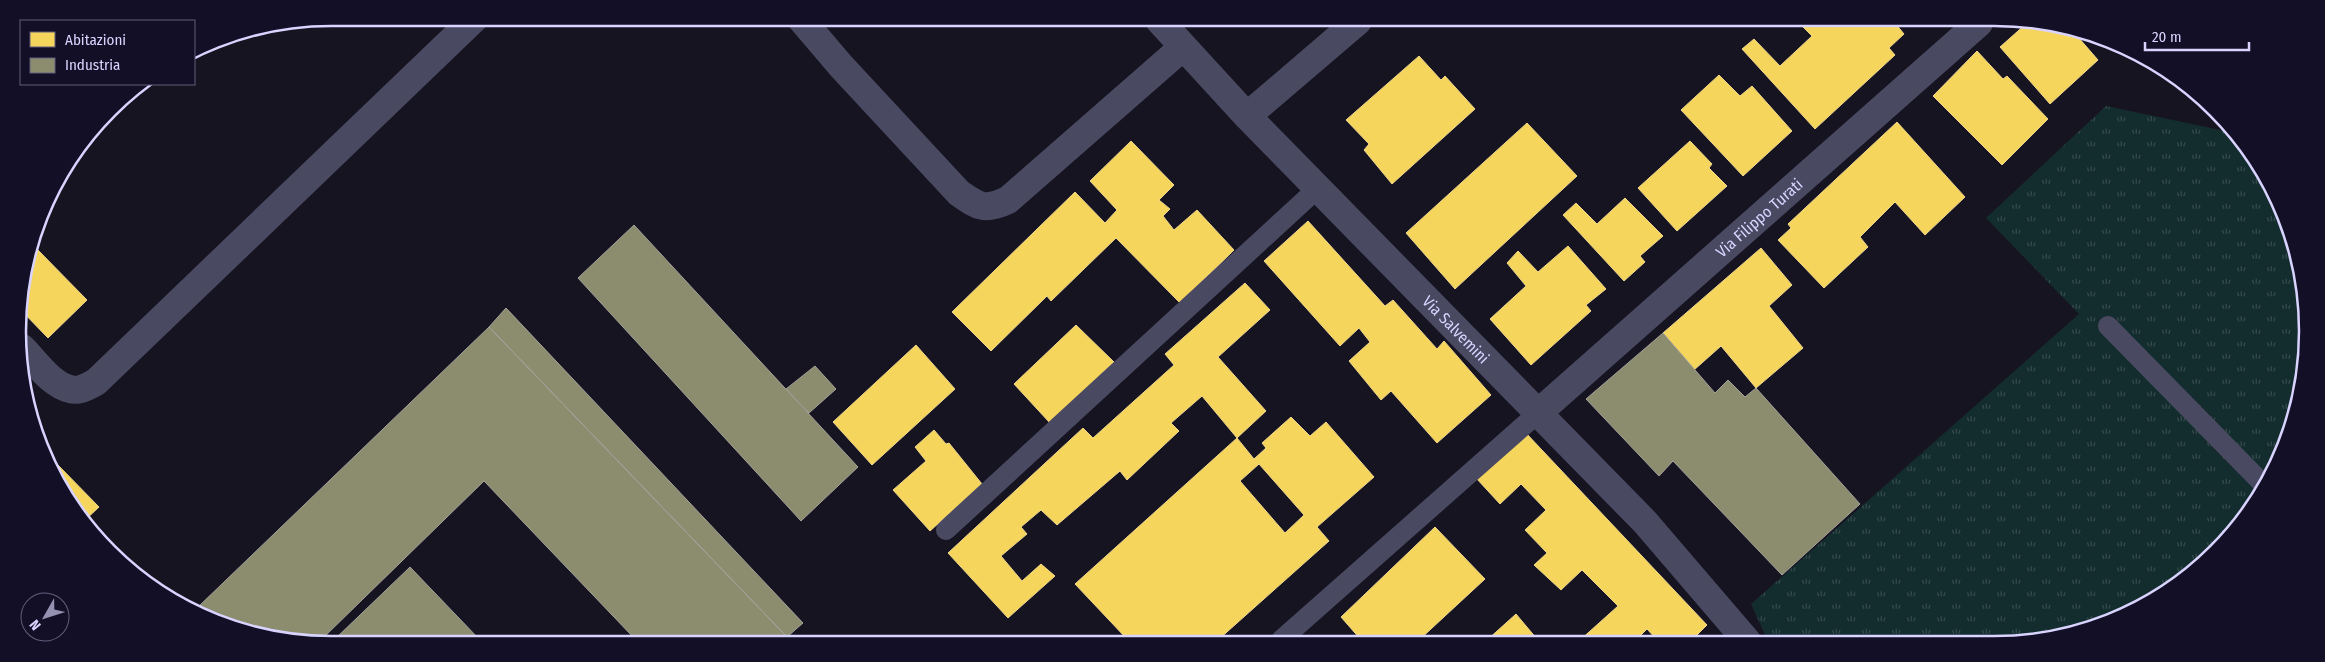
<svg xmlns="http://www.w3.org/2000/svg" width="2325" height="662" font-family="'Fira Sans Condensed',sans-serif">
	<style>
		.grass { fill: url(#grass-tufts) }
		.homes { fill: #f6d55c; stroke: #edd58d; fill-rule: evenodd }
		.industry { fill: #8c8c6e; stroke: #a3a29a }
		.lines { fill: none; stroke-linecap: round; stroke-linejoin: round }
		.service { stroke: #4a4962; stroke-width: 20 }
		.minor { stroke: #4a4962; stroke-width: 28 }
		.labels { text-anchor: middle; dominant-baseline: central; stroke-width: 5; stroke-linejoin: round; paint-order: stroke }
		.street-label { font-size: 16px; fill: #d9d4ff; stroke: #130f26 }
		.rim { fill: none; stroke: #d9d4ff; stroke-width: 2.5 }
	</style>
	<defs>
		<pattern id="grass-tufts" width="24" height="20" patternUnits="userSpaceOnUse" patternTransform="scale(1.25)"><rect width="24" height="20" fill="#132c2d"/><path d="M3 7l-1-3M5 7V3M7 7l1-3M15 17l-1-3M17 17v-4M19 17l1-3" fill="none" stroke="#354a4c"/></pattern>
	</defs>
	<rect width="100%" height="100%" fill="#161421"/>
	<path class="grass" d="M 2106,106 L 2230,132 L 2255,157 L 2301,270 L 2302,392 L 2266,487 L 2201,567 L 2132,612 L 2035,642 L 1771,641 L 1765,635 L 1751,604 L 2079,314 L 1986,218 Z"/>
	<path class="homes" d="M 1799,23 L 1895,23 L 1904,34 L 1889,48 L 1895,55 L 1815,129 L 1742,49 L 1754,39 L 1780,66 L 1812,36 Z
		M 2027,23 L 2055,23 L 2072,30 L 2098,60 L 2050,104 L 2000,47 Z
		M 1977,51 L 2003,79 L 2007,76 L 2048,119 L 2002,165 L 1933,96 Z
		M 1419,56 L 1441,80 L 1445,76 L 1475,109 L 1392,184 L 1364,150 L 1369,144 L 1346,120 Z
		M 1719,75 L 1740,96 L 1752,86 L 1792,131 L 1743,176 L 1681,110 Z
		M 1897,122 L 1965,197 L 1925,235 L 1895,202 L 1860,237 L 1868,247 L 1824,288 L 1778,240 L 1791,228 L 1788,224 Z
		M 1527,123 L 1577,176 L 1455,289 L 1406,233 Z
		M 1131,141 L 1174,185 L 1159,200 L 1170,209 L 1163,216 L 1174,230 L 1197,210 L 1234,250 L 1180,303 L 1116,238 L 1051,301 L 1047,296 L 991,351 L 952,312 L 1075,192 L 1105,223 L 1117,210 L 1090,181 Z
		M 1690,141 L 1712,164 L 1709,168 L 1727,186 L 1677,231 L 1638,188 Z
		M 1625,198 L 1663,236 L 1640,256 L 1645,262 L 1624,281 L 1563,215 L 1576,203 L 1597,224 Z
		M 1308,221 L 1385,306 L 1393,300 L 1437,349 L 1444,341 L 1491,395 L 1437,443 L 1391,391 L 1381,400 L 1349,361 L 1370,342 L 1359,328 L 1340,346 L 1264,261 Z
		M 1568,246 L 1606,289 L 1586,305 L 1591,311 L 1531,365 L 1490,319 L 1526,286 L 1507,263 L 1518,251 L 1538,272 Z
		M 35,247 L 87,300 L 48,338 L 19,308 Z
		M 1761,248 L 1792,285 L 1769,306 L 1803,348 L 1756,388 L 1721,346 L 1694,370 L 1663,333 Z
		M 1245,283 L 1270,310 L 1218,357 L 1266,411 L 1237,438 L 1202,396 L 1171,423 L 1179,431 L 1127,480 L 1120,471 L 1057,525 L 1041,510 L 1021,527 L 1027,534 L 1001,556 L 1022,581 L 1041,564 L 1055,576 L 1008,618 L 948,553 L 1083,428 L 1093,438 L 1174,365 L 1165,354 Z
		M 1076,325 L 1114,362 L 1050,423 L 1014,384 Z
		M 916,345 L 955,389 L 872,465 L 833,422 Z
		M 1291,417 L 1310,436 L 1326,422 L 1374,477 L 1317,527 L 1329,541 L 1218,640 L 1124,640 L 1126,638 L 1075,584 L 1237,438 L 1254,459 L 1266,448 L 1262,443 ZM 1259,464 L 1304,515 L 1285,533 L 1240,481 Z
		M 934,430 L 946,444 L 949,443 L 982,484 L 930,531 L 893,490 L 926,461 L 915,447 Z
		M 1525,432 L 1707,625 L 1691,641 L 1658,641 L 1647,629 L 1635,641 L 1579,641 L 1618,606 L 1582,570 L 1561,590 L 1534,565 L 1547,553 L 1525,530 L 1546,510 L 1521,484 L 1500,504 L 1476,478 Z
		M 57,464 L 99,507 L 83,522 L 55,466 Z
		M 1435,527 L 1485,579 L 1418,641 L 1362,641 L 1341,617 Z
		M 1516,614 L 1537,639 L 1535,641 L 1486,641 Z"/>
	<path class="industry" d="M 634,225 L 858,467 L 801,521 L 578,278 Z
		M 506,308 L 803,623 L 787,637 L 489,327 Z
		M 489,327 L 787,637 L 785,639 L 635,639 L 484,481 L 322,639 L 270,639 L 197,608 Z
		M 1663,333 L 1715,393 L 1728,380 L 1745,397 L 1756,388 L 1860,504 L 1782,575 L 1673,461 L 1659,476 L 1586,399 Z
		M 815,366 L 836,389 L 809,413 L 786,389 Z
		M 410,567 L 479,639 L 335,639 Z"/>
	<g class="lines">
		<path class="service" d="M 2108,326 L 2266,487
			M 946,530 L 1318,188
			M 1281,640 L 1538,413"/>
		<g class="minor">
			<path d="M 801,19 L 841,66 L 959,193 C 979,207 985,211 1008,200 L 1183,47"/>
			<path id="s1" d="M 1159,20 L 1247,116 L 1645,522 L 1747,641"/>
			<path d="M 1247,116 L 1358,21"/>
			<path d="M 22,348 C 35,361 51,385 70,389 C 79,392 88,386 96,382 L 475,18"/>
			<path id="s2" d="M 1538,413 L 1979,23"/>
		</g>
	</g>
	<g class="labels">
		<g class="street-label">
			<text stroke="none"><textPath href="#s2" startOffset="295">Via Filippo Turati</textPath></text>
			<text stroke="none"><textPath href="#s1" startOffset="429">Via Salvemini</textPath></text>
		</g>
	</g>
	<path d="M0 0H2325V662H0ZM331 26H1994A305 305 0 0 1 2299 331V331A305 305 0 0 1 1994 636H331A305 305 0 0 1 26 331V331A305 305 0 0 1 331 26Z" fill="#130f26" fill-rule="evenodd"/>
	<path class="rim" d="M331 26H1994A305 305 0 0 1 2299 331V331A305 305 0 0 1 1994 636H331A305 305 0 0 1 26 331V331A305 305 0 0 1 331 26Z"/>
	<rect x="20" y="20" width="175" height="65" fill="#130f26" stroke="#625e7d"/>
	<rect x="30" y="32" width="25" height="15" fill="#f6d55c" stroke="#625e7d"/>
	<text x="65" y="45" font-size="15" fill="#d9d4ff">Abitazioni</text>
	<rect x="30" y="58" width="25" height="15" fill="#8c8c6e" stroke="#625e7d"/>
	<text x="65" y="70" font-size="15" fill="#d9d4ff">Industria</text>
	<g transform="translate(45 617) rotate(231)"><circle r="24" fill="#130f26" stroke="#625e7d"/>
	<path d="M0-4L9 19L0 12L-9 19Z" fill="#9591b1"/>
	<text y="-8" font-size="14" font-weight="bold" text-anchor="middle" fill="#d9d4ff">N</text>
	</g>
	<path d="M2145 42v8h104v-8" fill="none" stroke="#d9d4ff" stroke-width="2.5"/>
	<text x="2152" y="42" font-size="15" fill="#d9d4ff" stroke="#130f26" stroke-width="4" paint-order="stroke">20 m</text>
</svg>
